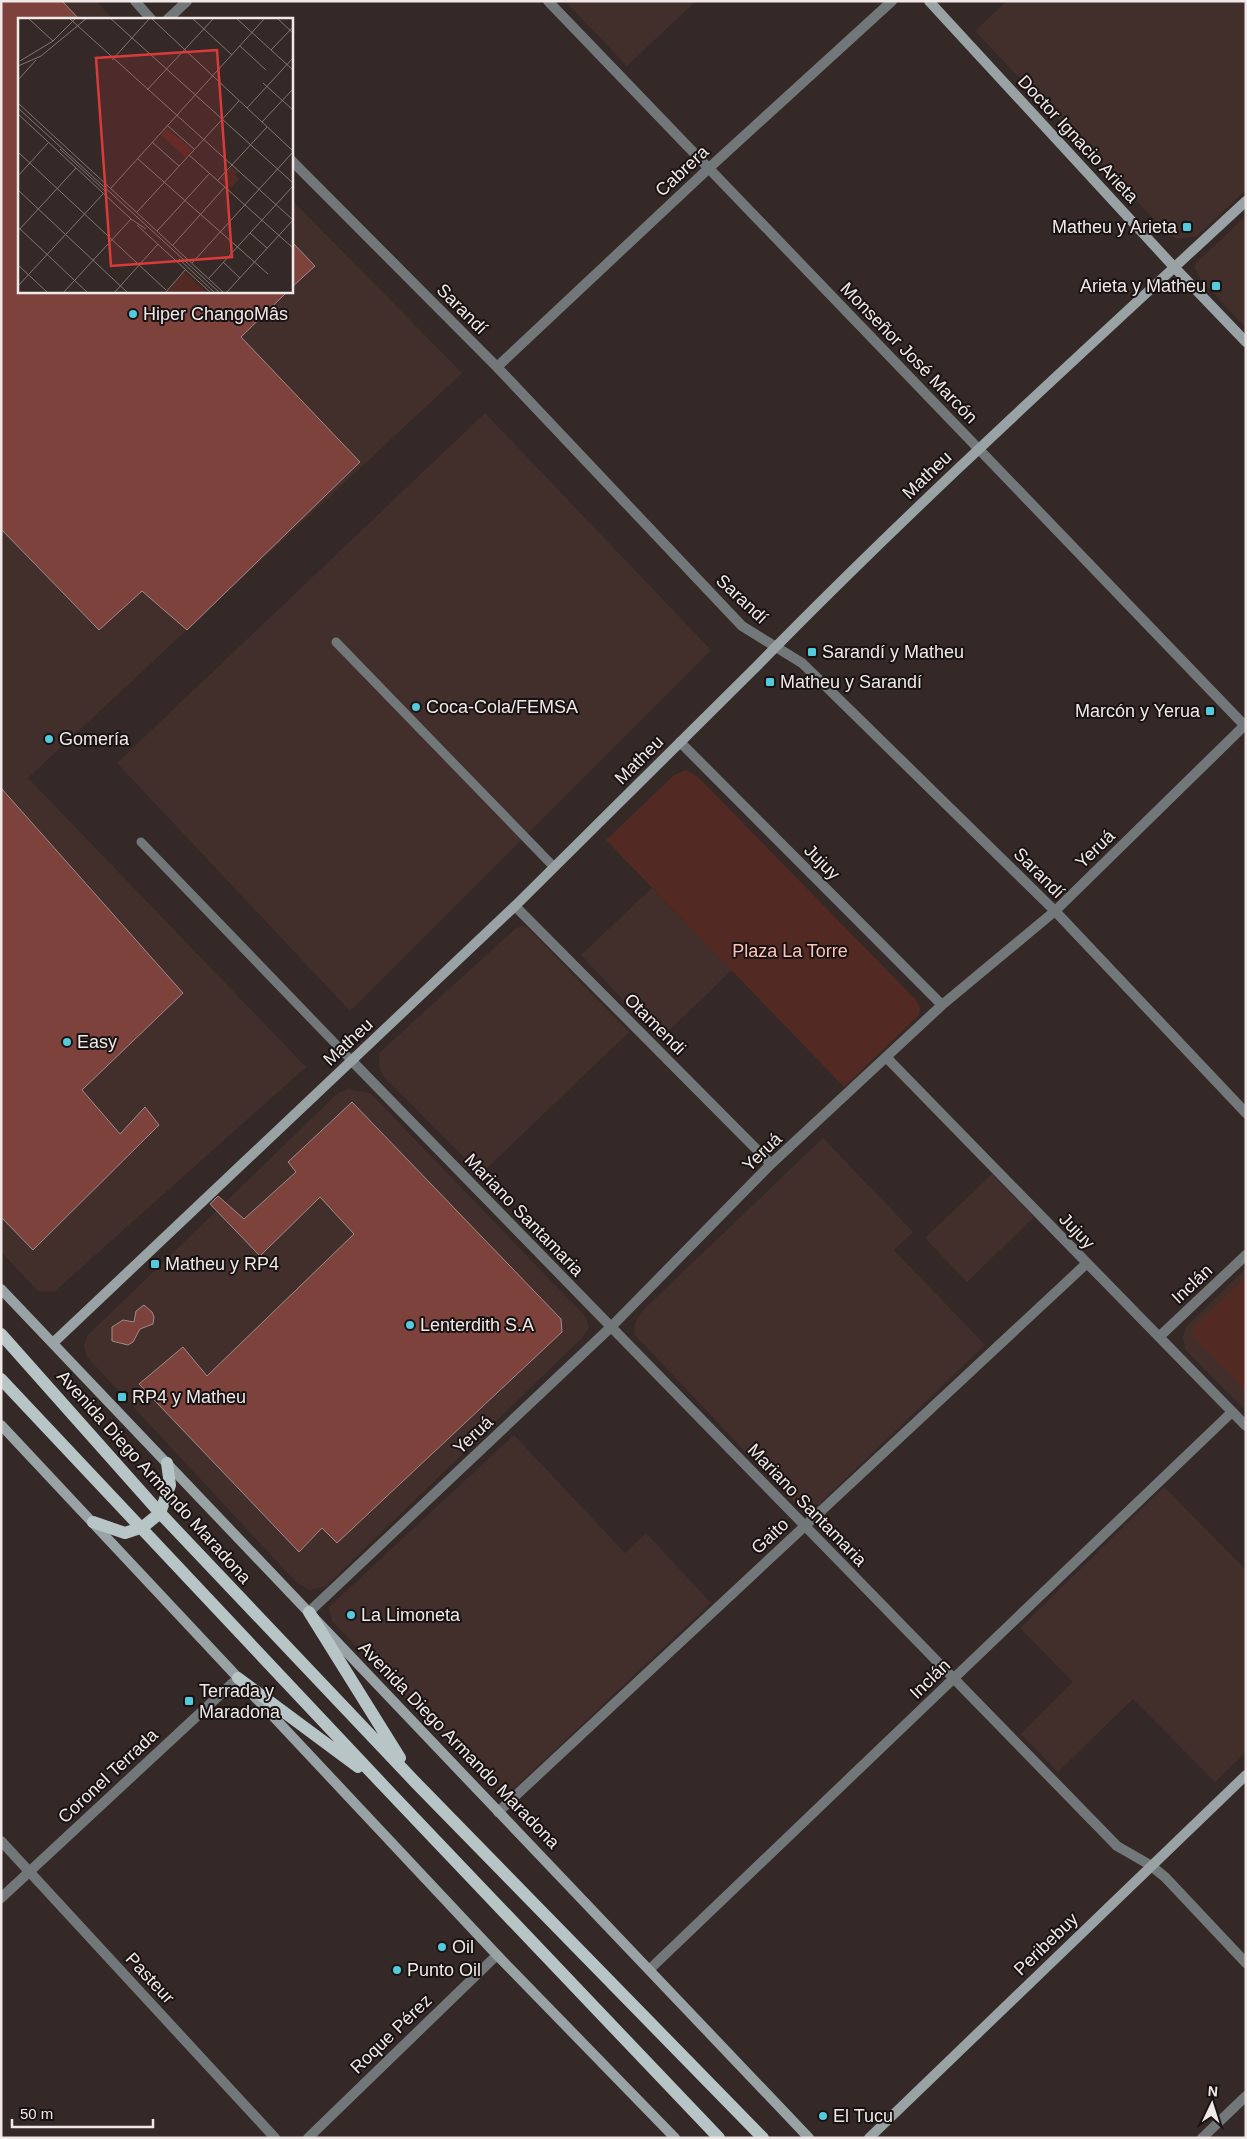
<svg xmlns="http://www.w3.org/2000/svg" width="1247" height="2139" font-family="Helvetica,sans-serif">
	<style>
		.built { fill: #422f2c }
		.green { fill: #532924 }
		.building { fill: #7d423b; stroke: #9b8d8b }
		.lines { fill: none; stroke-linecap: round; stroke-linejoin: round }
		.lane { stroke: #727879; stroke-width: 9 }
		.street { stroke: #727879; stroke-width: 10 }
		.secondary { stroke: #99a3a5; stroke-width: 10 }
		.primary { stroke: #b7c5c7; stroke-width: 12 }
		.poi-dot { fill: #54cadd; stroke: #181312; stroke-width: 2 }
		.labels { text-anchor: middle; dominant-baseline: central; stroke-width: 4; stroke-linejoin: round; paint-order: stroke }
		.street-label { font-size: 18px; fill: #f1e9e8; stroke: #181312 }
		.poi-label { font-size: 18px; fill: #f1e9e8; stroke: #181312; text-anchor: start }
		.park-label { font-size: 18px; fill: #fdc3ba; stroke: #181312 }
		.inset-road { fill: none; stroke: #807674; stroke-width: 1 }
		.view { fill: #d93b3b; fill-opacity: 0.15; stroke: #d93b3b; stroke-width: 2.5 }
		.inset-edge { fill: none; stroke: #f1e9e8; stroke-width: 2.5 }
	</style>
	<rect width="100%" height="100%" fill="#342927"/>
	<path class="built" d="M 1,1 L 96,1 L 113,19 L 19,19 L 19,291 L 291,291 L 291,199 L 462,373 L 28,778 L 306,1067 L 55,1291 L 38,1291 L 1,1252 Z
		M 565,1 L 696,1 L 627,66 Z
		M 1007,1 L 1246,1 L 1246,190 L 1197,236 L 1177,239 L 1169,235 L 975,31 Z
		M 1246,216 L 1246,328 L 1200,279 L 1195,268 L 1196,263 Z
		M 485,413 L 711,650 L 350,1011 L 117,763 Z
		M 652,888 L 732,970 L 660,1039 L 581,955 Z
		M 522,926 L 528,928 L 629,1032 L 481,1174 L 385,1078 L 380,1070 L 379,1053 L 515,929 Z
		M 348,1089 L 370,1093 L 585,1316 L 589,1327 L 582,1338 L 326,1586 L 310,1590 L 297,1583 L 87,1357 L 84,1346 L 87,1336 L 338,1093 Z
		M 823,1138 L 913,1232 L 894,1250 L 985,1345 L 819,1504 L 804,1507 L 794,1503 L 634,1334 L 635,1323 L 642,1311 Z
		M 992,1174 L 1034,1217 L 967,1282 L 925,1238 Z
		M 1246,1268 L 1246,1411 L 1185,1349 L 1183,1337 L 1186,1327 Z
		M 514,1435 L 625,1553 L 646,1533 L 711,1603 L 511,1791 L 502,1792 L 492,1789 L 332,1621 L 329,1607 Z
		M 1164,1487 L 1246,1570 L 1246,1752 L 1215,1782 L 1133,1699 L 1058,1772 L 1021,1734 L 1073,1682 L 1020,1628 Z"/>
	<path class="green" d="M 686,770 L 697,776 L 916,1000 L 920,1008 L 919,1015 L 844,1087 L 606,840 L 674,775 Z
		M 1246,1276 L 1246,1391 L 1193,1337 L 1193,1328 Z"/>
	<path class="building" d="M 1,1 L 62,1 L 79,19 L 19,19 L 19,291 L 288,291 L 241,337 L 360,462 L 187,630 L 142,591 L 99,630 L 1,529 Z
		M 291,241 L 315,266 L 291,288 Z
		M 1,788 L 183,993 L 82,1090 L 120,1134 L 145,1107 L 159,1125 L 33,1250 L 1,1217 Z
		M 352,1102 L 561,1319 L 562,1332 L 337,1543 L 322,1528 L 299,1552 L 139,1384 L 183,1347 L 207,1376 L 354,1234 L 320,1197 L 260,1256 L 210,1204 L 218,1196 L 244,1219 L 296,1172 L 288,1162 Z
		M 144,1305 L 152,1312 L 154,1317 L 153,1324 L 140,1329 L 133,1342 L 128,1345 L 112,1341 L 112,1327 L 123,1320 L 134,1322 L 136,1311 Z"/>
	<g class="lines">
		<path class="lane" d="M 336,642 L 554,867
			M 141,842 L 352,1061"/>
		<path class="street" d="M 135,1 L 151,19
			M 548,1 L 1246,727
			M 168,19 L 187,1
			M 291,160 L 497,367 L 742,626 L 802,663 L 1055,911 L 1246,1113
			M 497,367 L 709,168 L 892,1
			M 680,742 L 942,1005
			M 515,906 L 771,1164
			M 886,1057 L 1246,1426
			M 352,1061 L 1117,1846 L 1150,1865 L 1165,1877 L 1246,1963
			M 1160,1336 L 1246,1255
			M 309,1612 L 611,1327 L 771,1164 L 942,1005 L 1055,911 L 1246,724
			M 498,1812 L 1086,1264
			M 1,1841 L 275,2138
			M 1,1898 L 238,1678
			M 650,1969 L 1232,1412
			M 308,2138 L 497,1955
			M 1202,2138 L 1246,2096"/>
		<path class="secondary" d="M 929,1 L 1174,267 L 1246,342
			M 1,1289 L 809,2138
			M 54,1342 L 515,906 L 756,667 C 914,505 1081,354 1246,201
			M 1,1425 L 242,1682
			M 253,1695 L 497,1955 L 675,2138
			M 869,2138 L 1246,1775"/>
		<path class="primary" d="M 1,1334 L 160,1513 L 416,1783 L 763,2138
			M 1,1379 L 383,1785 L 719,2138
			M 93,1522 L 125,1533 L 143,1527 L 160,1513 L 170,1485 L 167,1463
			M 309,1612 L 400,1758
			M 238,1678 L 358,1767"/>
	</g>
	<g class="poi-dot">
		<rect x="1182" y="222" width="10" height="10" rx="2.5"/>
		<rect x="1211" y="281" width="10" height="10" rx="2.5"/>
		<circle cx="133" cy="314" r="5"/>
		<rect x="807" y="647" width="10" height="10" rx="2.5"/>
		<rect x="765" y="677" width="10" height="10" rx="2.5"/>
		<circle cx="416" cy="707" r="5"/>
		<rect x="1205" y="706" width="10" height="10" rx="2.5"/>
		<circle cx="49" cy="739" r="5"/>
		<circle cx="67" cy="1042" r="5"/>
		<rect x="150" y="1259" width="10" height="10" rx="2.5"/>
		<circle cx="410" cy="1325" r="5"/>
		<rect x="117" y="1392" width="10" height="10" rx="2.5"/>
		<circle cx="351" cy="1615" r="5"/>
		<rect x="184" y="1696" width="10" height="10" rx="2.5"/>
		<circle cx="442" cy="1947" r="5"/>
		<circle cx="397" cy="1970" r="5"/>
		<circle cx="823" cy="2116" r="5"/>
	</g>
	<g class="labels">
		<g class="street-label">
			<text transform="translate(1078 139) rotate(47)">Doctor Ignacio Arieta</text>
			<text transform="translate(682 171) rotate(-43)">Cabrera</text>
			<text transform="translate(462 309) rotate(45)">Sarandí</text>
			<text transform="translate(909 353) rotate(46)">Monseñor José Marcón</text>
			<text transform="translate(927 475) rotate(-44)">Matheu</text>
			<text transform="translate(742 599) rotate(43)">Sarandí</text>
			<text transform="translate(639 760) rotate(-45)">Matheu</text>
			<text transform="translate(1095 849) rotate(-44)">Yeruá</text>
			<text transform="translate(822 862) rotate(45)">Jujuy</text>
			<text transform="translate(1039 873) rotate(45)">Sarandí</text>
			<text transform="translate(655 1024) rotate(45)">Otamendi</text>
			<text transform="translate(348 1042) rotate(-43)">Matheu</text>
			<text transform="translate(762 1152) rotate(-44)">Yeruá</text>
			<text transform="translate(524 1215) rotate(46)">Mariano Santamaria</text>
			<text transform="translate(1077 1231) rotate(46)">Jujuy</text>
			<text transform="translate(1192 1284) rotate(-43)">Inclán</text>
			<text transform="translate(473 1435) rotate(-43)">Yeruá</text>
			<text transform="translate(154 1477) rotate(48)">Avenida Diego Armando Maradona</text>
			<text transform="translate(807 1505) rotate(46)">Mariano Santamaria</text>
			<text transform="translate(770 1536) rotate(-43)">Gaito</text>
			<text transform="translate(930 1679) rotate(-44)">Inclán</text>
			<text transform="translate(459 1745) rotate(46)">Avenida Diego Armando Maradona</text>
			<text transform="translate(108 1776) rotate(-43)">Coronel Terrada</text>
			<text transform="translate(1046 1944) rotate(-44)">Peribebuy</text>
			<text transform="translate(150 1978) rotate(47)">Pasteur</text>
			<text transform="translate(391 2034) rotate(-44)">Roque Pérez</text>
		</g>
		<g class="poi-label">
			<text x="1177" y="227" text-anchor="end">Matheu y Arieta</text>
			<text x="1206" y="286" text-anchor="end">Arieta y Matheu</text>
			<text x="143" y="314">Hiper ChangoMâs</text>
			<text x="822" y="652">Sarandí y Matheu</text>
			<text x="780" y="682">Matheu y Sarandí</text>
			<text x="426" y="707">Coca-Cola/FEMSA</text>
			<text x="1200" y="711" text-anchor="end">Marcón y Yerua</text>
			<text x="59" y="739">Gomería</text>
			<text x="77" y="1042">Easy</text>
			<text x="165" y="1264">Matheu y RP4</text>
			<text x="420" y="1325">Lenterdith S.A</text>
			<text x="132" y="1397">RP4 y Matheu</text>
			<text x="361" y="1615">La Limoneta</text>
			<text x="199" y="1691">Terrada y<tspan x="199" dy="21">Maradona</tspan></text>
			<text x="452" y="1947">Oil</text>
			<text x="407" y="1970">Punto Oil</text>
			<text x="833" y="2116">El Tucu</text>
		</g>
		<g class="park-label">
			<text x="790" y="951">Plaza La Torre</text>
		</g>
	</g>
	<g transform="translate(18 18)">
		<rect width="275" height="275" fill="#342927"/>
		<path d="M 149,111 L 174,131 L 168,140 L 143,117 ZM 213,149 L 220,154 L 217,157 L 221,161 L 213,170 L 203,161 ZM 166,254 L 167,254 L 189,275 L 148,275 Z" fill="#532924"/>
		<path class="inset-road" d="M 10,0 L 35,23M 51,0 L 275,202M 92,0 L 275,165M 133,0 L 275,133M 174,0 L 214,37M 218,0 L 275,52M 259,0 L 275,15M 222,28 L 248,52M 253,32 L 275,9M 94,42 L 132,0M 2,43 L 35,23 L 58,0M 0,48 L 23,38 L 69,0M 0,62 L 18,42M 245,65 L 275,92M 129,72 L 196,0M 0,85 L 206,275M 0,90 L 202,275M 229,90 L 275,40M 0,96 L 113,201M 244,104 L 275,71M 149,107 L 176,131M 134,124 L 161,148M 42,131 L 87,173M 0,134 L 148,272M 171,137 L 275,230M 120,141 L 250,256M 0,158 L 30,125M 200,162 L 249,109M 93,170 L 247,0M 0,172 L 110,275M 119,194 L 221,83M 113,201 L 128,211M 119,207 L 193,275M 0,209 L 70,275M 0,213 L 58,150M 139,213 L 192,155M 232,215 L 249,230M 155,227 L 207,169M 161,241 L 197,275M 205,244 L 222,260M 174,245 L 275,134M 0,247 L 30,275M 191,260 L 275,168M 0,268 L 85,176M 45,275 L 113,201M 96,275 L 140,226M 147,275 L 168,251M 208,275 L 275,202"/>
		<path class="view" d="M 199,32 L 214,239 L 93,248 L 78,40 Z"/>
		<rect width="275" height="275" class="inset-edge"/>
	</g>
	<rect width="1247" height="2139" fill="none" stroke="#f1e9e8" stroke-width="5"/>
	<g transform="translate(1212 2104) rotate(4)" stroke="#181312" stroke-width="4" paint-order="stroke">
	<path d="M0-4L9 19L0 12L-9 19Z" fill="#f1e9e8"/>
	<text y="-8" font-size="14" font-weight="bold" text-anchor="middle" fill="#f1e9e8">N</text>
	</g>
	<path d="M12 2119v8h141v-8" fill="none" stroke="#f1e9e8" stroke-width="2.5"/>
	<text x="20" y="2119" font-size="15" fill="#f1e9e8" stroke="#181312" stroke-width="4" paint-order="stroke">50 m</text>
</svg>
